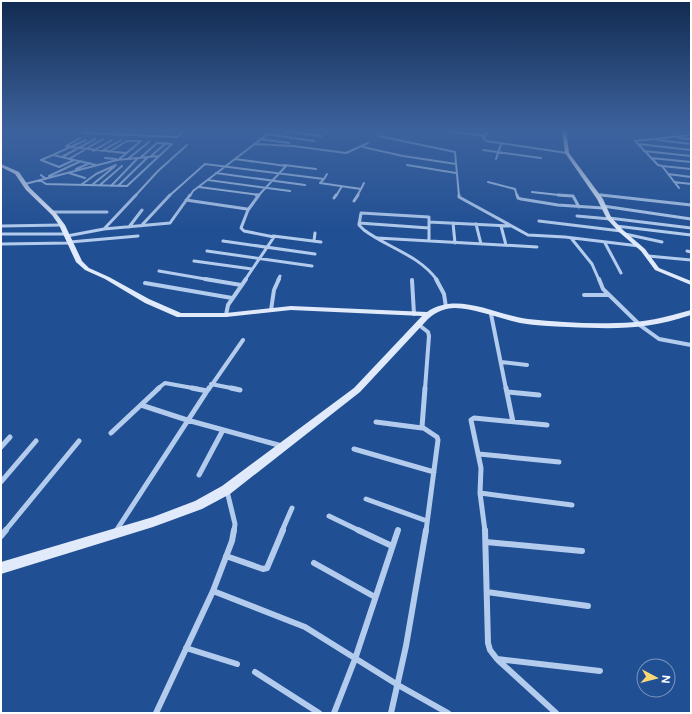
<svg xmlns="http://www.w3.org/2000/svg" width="692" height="714" font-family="'Public Sans',sans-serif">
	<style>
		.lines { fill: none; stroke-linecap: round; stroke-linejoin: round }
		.street-far4 { stroke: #b3cced; stroke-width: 2 }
		.street-far3 { stroke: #b3cced; stroke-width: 3 }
		.street-far2 { stroke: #b3cced; stroke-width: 4 }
		.street-far1 { stroke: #b3cced; stroke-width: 5 }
		.street { stroke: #b3cced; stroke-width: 6 }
		.secondary { fill: #e0eafa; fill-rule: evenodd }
	</style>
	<rect width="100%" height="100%" fill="#214f93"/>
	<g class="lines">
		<path class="street-far4" d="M 154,130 L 184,131
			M 275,130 L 321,136
			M 313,130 L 327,132
			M 442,130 L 485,136
			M 489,130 L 483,138 L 486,141 L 567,153
			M 83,133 L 177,137 L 185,130
			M 266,134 L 314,141
			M 379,136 L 455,152 L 459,196
			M 679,138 L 691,139
			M 260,139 L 289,143
			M 658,140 L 691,144
			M 254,144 L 293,146 L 346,153 L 368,143
			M 638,144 L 691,150
			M 70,147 L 86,140
			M 72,147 L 66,146 L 80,138
			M 363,147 L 403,156 L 456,164
			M 483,150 L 541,158
			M 93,151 L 112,140
			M 102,151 L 121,140
			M 644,151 L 691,156
			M 109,152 L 127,141 L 141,141 L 118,160
			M 53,155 L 41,160 L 59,167 L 74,160
			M 62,157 L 95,139
			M 150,157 L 166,143
			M 105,158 L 116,159
			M 129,158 L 149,142
			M 651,158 L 691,162
			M 69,159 L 103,139
			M 235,159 L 286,166 L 258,196
			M 496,159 L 501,144
			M 96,165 L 53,155 L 70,147 L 126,153
			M 284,165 L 316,169
			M 407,165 L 456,173
			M 662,166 L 691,169
			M 76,169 L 90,163
			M 69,173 L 85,178
			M 216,173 L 305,185
			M 668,174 L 691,177
			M 41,175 L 46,179
			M 49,176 L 81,161
			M 324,179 L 320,183 L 361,189 L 364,183
			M 40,180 L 46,184 L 127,186 L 172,144 L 157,143 L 140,158
			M 208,180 L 290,191
			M 488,182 L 515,189 L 517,196
			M 674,182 L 691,184
			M 25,184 L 117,160 L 158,156
			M 81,185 L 96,174 L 116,165
			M 92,185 L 114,167
			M 100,185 L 122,166
			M 111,186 L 138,158
			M 118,186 L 148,157
			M 199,187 L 259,195
			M 679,188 L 662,166 L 658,165 L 635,141 L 691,135
			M 532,192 L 568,196
			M 596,194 L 609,196
			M 135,196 L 158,171 L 187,145
			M 169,196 L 205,164 L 324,179 L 327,174
			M 190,196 L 193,191 L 273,130
			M 336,196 L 342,186
			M 357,196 L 361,189"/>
		<path class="street-far3" d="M 256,195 L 259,195
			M 459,195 L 459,197 L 528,235 L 565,237 L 639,246
			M 517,195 L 518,198 L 521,199 L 558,205 L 603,208
			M 558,195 L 573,196 L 579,207
			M 601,195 L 691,205
			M 334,198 L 336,195
			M 186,200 L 247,209
			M 354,201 L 358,195
			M 603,206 L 691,219
			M 52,212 L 107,212
			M 577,216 L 610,219
			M 609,218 L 691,228
			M 539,221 L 621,231
			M 429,222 L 510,226
			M 359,223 L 429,228
			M 453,223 L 455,243
			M 476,224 L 481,244
			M 1,226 L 62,225
			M 141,226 L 170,195
			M 501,226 L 506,245
			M 616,226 L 691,235
			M 129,227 L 142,210
			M 104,229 L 136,195
			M 1,234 L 66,234
			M 625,234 L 662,242
			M 67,236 L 104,229 L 170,223 L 190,195
			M 273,236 L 321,242
			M 377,238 L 537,247
			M 571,238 L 592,264 L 599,280
			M 223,241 L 315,254
			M 314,241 L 315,233
			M 429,241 L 429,217 L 361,213 L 359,225 L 364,230 C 388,248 419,255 437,280
			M 70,242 L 138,236
			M 605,243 L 621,273
			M 1,244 L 70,243
			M 207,251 L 312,266
			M 687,251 L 691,252
			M 648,256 L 691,260
			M 194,261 L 252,269
			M 159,271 L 211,280
			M 245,280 L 274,237 L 244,231 L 241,228 L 248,210 L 259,195
			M 278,280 L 280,276"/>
		<path class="street-far2" d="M 205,279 L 241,285
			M 436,279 L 444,294 L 446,307
			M 599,279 L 603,289 L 641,326 L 659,339 L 691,345
			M 412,280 L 414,314
			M 145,283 L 232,298
			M 584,295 L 609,295
			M 271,310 L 274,290 L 279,279
			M 491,314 L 506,389
			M 226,315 L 228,305 L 246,279
			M 419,325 L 428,332 L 429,336 L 425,389
			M 501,362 L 527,365
			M 211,384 L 236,389
			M 157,389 L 165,383 L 198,389
			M 209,389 L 243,340"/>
		<path class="street-far1" d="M 192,388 L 207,391
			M 231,388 L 240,390
			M 425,388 L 422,427 L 437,437 L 438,440 L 426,531
			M 506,388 L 513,422
			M 507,392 L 539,395
			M 141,405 L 187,420 L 282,446
			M 376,422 L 422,428
			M 111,433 L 159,388
			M 1,447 L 10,437
			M 354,449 L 434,472
			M 479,454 L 559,462
			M 199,475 L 223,430
			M 1,482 L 36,441
			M 227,491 L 235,524 L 234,531
			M 480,493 L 572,505
			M 366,499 L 427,521
			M 329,516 L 360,531
			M 5,531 L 79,441
			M 116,531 L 209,388
			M 282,531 L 292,508
			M 485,531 L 480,493 L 481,468 L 471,420 L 474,418 L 547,425"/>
		<path class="street" d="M 358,530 L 392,546
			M 485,530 L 488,643 L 490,650 L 497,659 L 600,671
			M 1,536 L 6,530
			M 486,542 L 582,551
			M 226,556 L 263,569 L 267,568 L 283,530
			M 314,563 L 375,597
			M 213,591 L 305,627 L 398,685 L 448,713
			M 487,592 L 588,606
			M 186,648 L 237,664
			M 498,660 L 556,713
			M 255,672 L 319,713
			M 156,713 L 213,591 L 232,541 L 234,530
			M 334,713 L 355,659 L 398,530
			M 391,713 L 406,646 L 426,530"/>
		<path class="secondary" d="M 562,130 L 566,130 L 569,153 L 603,199 L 611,217 L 623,230 L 645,249 L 659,268 L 691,281 L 691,285 L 655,270 L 641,251 L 619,232 L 607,219 L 597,199 L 565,153 Z
			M 1,164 L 19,172 L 30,188 L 56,213 L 65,225 L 82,261 L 89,268 L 109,277 L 149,299 L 181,313 L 226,313 L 291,306 L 427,312 C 457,291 496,315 528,319 C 557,322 587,324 616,323 C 643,323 666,317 691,310 L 691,315 C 646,330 615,329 568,327 C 552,326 536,326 520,323 C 498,318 477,309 455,308 C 444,308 436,312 428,319 L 360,392 L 230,494 L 202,509 L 153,527 L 1,574 L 1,562 L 153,517 L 195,501 L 222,486 L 354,388 L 422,316 L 291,310 L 226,317 L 177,317 L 145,303 L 105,279 L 85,270 L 76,262 L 59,225 L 52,215 L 26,190 L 15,174 L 1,167 Z"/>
	</g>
	<linearGradient id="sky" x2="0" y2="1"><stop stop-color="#122b51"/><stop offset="0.57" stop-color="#3d639e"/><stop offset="1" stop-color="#3d639e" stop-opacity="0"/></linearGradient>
	<rect width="692" height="230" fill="url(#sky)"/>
	<rect width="692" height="714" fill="none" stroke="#ffffff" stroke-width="4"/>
	<g transform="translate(656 678) rotate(97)"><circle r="19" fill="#214f93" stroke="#7a95be"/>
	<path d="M0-3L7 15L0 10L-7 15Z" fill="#fad875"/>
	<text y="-6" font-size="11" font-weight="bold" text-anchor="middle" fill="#ffffff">N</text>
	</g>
</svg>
